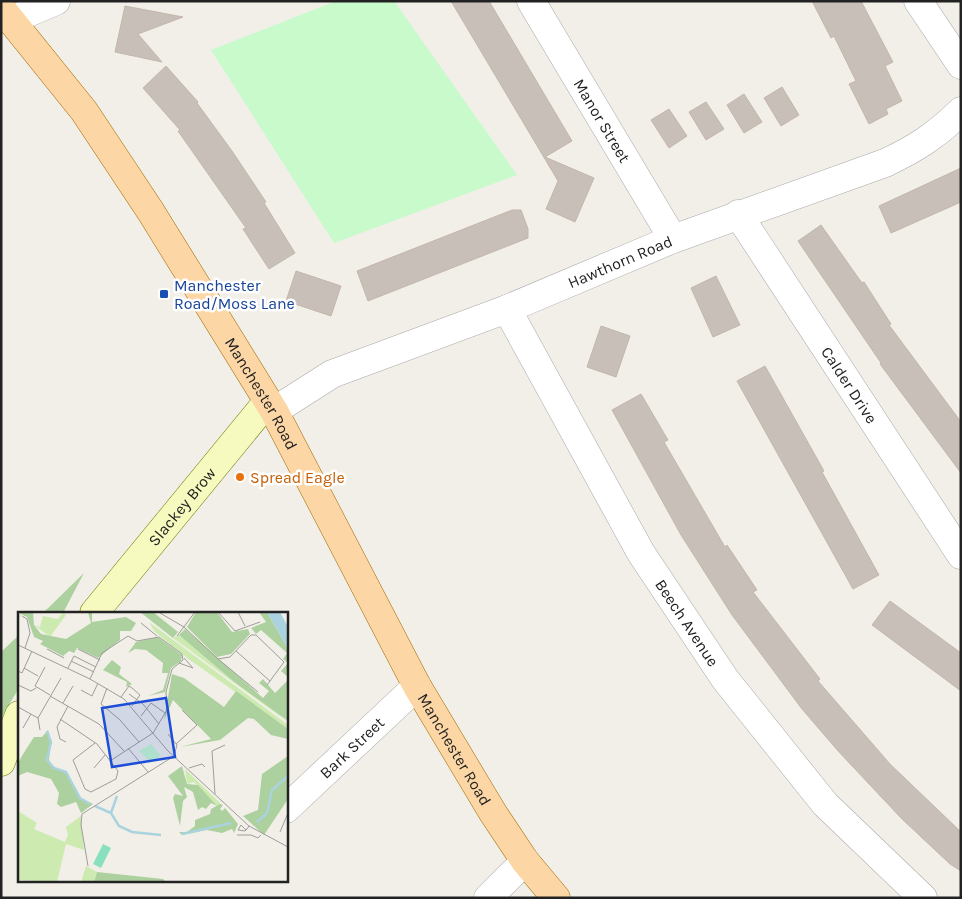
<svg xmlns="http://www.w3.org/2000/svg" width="962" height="899" font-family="Karla,sans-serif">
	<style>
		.forest { fill: #add19e }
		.park { fill: #c8facc }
		.building { fill: #c7bfb8; stroke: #c4b6ab }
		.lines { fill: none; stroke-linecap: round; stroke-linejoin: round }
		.street-casing { stroke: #a9a9a9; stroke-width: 29 }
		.secondary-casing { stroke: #707d05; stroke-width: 29 }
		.primary-casing { stroke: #a06b00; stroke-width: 29 }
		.street { stroke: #fff; stroke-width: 28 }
		.secondary { stroke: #f7fabf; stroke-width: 28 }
		.primary { stroke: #fcd6a4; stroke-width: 28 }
		.transit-dot { fill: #1a4fb4; stroke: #fff; stroke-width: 2 }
		.food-dot { fill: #e8710a; stroke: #fff; stroke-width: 2 }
		.labels { text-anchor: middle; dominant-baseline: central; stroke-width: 5; stroke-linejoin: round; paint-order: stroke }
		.street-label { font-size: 16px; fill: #222; stroke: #fff }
		.transit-label { font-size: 16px; fill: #164399; stroke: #fff; text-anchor: start }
		.food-label { font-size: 16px; fill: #c56008; stroke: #fff; text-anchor: start }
		.inset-river { fill: none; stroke: #aad3df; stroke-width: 2.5 }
		.inset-road { fill: none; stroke: #9f9d99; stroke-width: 1 }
		.view { fill: #1d4ed8; fill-opacity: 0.15; stroke: #1d4ed8; stroke-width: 2.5 }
		.inset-edge { fill: none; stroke: #222; stroke-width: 2.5 }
	</style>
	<rect width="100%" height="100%" fill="#f2efe9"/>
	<path class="forest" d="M 84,573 L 63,613 L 43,613 Z
		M 19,635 L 19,688 L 1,718 L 1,652 Z"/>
	<path class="park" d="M 336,1 L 394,1 L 517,175 L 334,243 L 211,50 Z"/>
	<path class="building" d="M 451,1 L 489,1 L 572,141 L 545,157 L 594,178 L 575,222 L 546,209 L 558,181 Z
		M 812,1 L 861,1 L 893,62 L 885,66 L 902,101 L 886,109 L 888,114 L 869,124 L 849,84 L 856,81 L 834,36 L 831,38 Z
		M 125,6 L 183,17 L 138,34 L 162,62 L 115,52 Z
		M 166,66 L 198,102 L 197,103 L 232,151 L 266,202 L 264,203 L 295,253 L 269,269 L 243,229 L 246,228 L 178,131 L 180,130 L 143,88 Z
		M 782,87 L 799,115 L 781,126 L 764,98 Z
		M 744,94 L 762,122 L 744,133 L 727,105 Z
		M 706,102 L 724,129 L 706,140 L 689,112 Z
		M 669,109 L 687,136 L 669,148 L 651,120 Z
		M 961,168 L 961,202 L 891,233 L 879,206 Z
		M 512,210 L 521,210 L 528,229 L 528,238 L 368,301 L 357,271 Z
		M 821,225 L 862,283 L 864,282 L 891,324 L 889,325 L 961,422 L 961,473 L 880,364 L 881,363 L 798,241 Z
		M 296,271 L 341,286 L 331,316 L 286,301 Z
		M 716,276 L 740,325 L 713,337 L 691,288 Z
		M 601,326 L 630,336 L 616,377 L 587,367 Z
		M 765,366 L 824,471 L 822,472 L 879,575 L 853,589 L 737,381 Z
		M 641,394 L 668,440 L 664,442 L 725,547 L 727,545 L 757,590 L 753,592 L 820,679 L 818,681 L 890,764 L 961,832 L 961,871 L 950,864 L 902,819 L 839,752 L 802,709 L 732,615 L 681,535 L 612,410 Z
		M 890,601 L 961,653 L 961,691 L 872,625 Z"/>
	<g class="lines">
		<defs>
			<g id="street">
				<path id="s1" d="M 531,1 L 673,239"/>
				<path d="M 918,1 L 961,65"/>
				<path d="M 11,20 L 56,1"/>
				<path id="s2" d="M 738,214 L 961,555"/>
				<path id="s3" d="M 507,309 L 641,553 L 725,679 L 825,804 L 923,898"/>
				<path id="s4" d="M 274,411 L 332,374 L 507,309 L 673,239 L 885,163 C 915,149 937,135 961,111"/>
				<path id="s5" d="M 286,809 L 417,686"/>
				<path d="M 488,898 L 525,861"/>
			</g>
			<g id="secondary">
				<path id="s6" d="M 94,613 L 268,401"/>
				<path d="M 1,762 L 19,715"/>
			</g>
			<g id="primary">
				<path id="s7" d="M 1,8 L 84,111 L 151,212 L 274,411 L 417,686 L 493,813 L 525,861 L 556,898"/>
			</g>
		</defs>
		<use href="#street" class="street-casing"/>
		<use href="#secondary" class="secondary-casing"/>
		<use href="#primary" class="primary-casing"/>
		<use href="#street" class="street"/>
		<use href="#secondary" class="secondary"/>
		<use href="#primary" class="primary"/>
	</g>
	<rect class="transit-dot" x="159" y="289" width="10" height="10" rx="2.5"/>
	<circle class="food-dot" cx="240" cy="477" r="5"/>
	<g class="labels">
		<g class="street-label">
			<text stroke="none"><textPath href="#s1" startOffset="139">Manor Street</textPath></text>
			<text stroke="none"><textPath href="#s4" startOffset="378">Hawthorn Road</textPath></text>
			<text stroke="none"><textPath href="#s2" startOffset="204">Calder Drive</textPath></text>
			<text stroke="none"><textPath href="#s7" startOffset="466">Manchester Road</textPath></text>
			<text stroke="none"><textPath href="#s6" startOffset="138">Slackey Brow</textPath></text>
			<text stroke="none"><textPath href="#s3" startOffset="362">Beech Avenue</textPath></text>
			<text stroke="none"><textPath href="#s5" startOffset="90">Bark Street</textPath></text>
			<text stroke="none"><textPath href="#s7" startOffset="871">Manchester Road</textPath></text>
		</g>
		<g class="transit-label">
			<text x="174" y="285">Manchester<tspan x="174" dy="18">Road/Moss Lane</tspan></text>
		</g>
		<g class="food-label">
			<text x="250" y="477">Spread Eagle</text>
		</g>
	</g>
	<g transform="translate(18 612)">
		<rect width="270" height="270" fill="#f2efe9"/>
		<path d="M 45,0 L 48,3 L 32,25 L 16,13 L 22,15 L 25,4 L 40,7 ZM 131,10 L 270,113 L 270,117 L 169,46 L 137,20 ZM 161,23 L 215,69 L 237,82 L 270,110 L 155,26 ZM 167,157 L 203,192 L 200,195 L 176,170 L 169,172 ZM 0,199 L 19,211 L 16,217 L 47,230 L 50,223 L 48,215 L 63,204 L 66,238 L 48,232 L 39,270 L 0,268 ZM 68,254 L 79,260 L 76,270 L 63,270 Z" fill="#cdebb0"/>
		<path d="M 3,0 L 15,0 L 16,13 L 23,22 L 48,27 L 73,11 L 70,0 L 74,0 L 74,10 L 108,5 L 118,11 L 113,19 L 102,19 L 102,28 L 80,46 L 59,36 L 56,41 L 51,39 L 45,44 L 22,32 L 25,29 L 16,25 L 9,5 L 3,2 L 0,8 ZM 122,0 L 135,0 L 160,20 L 155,26 ZM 178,0 L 199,0 L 214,20 L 230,17 L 232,22 L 213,42 L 199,45 L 169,15 ZM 241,0 L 249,0 L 270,37 L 270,65 L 263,59 L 270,51 L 265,47 L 269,41 L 243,18 L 238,22 L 233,16 L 248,10 ZM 167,17 L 245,86 L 251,79 L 241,71 L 245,67 L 257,81 L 270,68 L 270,109 L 215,69 L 161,23 ZM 140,25 L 164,43 L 163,49 L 153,56 L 147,80 L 130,84 L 145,78 L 150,61 L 144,61 L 145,51 L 128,38 L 117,37 L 110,41 L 118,30 ZM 94,48 L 103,55 L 101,62 L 114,72 L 108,75 L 109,70 L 85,58 ZM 154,62 L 166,66 L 206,95 L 218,79 L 270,117 L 270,127 L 253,123 L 236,107 L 230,106 L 202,128 L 162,135 L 193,127 L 155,88 L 146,108 ZM 30,118 L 33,131 L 31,148 L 36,156 L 48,160 L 63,186 L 75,192 L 63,201 L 58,190 L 43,195 L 39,192 L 41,181 L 33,167 L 9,160 L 0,164 L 0,151 L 5,142 L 16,125 L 24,125 ZM 270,144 L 270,187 L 246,223 L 225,204 L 240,198 L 244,162 ZM 164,154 L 169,172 L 180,173 L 199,194 L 193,191 L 188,197 L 184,195 L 180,198 L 175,180 L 166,175 L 169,185 L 165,189 L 162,214 L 155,186 L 157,182 L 165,184 L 150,164 ZM 202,192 L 205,193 L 202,197 L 204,199 L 207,196 L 220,212 L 216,221 L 214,217 L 204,221 L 189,218 L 164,223 L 161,220 L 169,220 L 177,214 L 177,208 L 192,202 L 193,197 ZM 79,260 L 145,267 L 148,270 L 76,270 Z" fill="#add19e"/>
		<path d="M 133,132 L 143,144 L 132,150 L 121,139 Z" fill="#c8facc"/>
		<path d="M 85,232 L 93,236 L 83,256 L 75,252 Z" fill="#88e0be"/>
		<path d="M 249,0 L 262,0 L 270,15 L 270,37 Z" fill="#aad3df"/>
		<path class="inset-river" d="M 29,119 L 33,130 L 29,148 L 36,156 L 48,160 L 62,186 L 72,192M 77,194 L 93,201 L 101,214 L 114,220 L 143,223M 93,201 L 99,184M 239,210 L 249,201 L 254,178 L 270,164M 164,222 L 213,211"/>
		<path class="inset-road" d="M 200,0 L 217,19 L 242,10M 220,0 L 227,14M 142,1 L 166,15 L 200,47 L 212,45 L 233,23 L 238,23 L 266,50 L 249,73M 4,4 L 9,7 L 12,21 L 7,36M 123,11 L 139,24M 159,24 L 177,0M 0,33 L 72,67 L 106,87 L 150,139 L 231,214 L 270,235M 29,37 L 46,46M 60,37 L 82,48M 218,39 L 252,69M 200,47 L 240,80M 53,49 L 76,60M 161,51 L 175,56 L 166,46M 27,55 L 17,74 L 32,83M 6,56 L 20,64M 50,56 L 56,44 L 78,55M 0,59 L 4,61 L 14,39M 72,67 L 84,41 L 110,24 L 119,29 L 141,25 L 164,42 L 165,48 L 154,57 L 148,80 L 149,98 L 135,121M 0,73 L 13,79 L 18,76M 89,76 L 83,92 L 102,108 L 121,130M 63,78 L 74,84 L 80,71M 111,82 L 125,92 L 141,112M 32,84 L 81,112 L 106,139M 103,85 L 111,74 L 114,76 L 122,83 L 114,94M 45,91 L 55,74M 0,95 L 20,106M 123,104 L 133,91 L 147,101M 42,107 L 79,132 L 100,159 L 98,167 L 73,180 L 67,177 L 55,148 L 77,131M 5,116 L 13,102M 22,118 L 20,106 L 43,66M 48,130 L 42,127 L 39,115 L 50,94M 158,132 L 179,113 L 164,98M 110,136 L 130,160M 92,149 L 135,121M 76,156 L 87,143M 171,156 L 184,152 L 187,155M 197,182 L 194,139 L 207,133M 228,218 L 223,213 L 220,218 L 227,219 L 229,217 L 231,214M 262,220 L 270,201M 219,223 L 233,223 L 240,226 L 243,223M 70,254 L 63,213 L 64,202 L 156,144 L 159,133 L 150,122"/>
		<path class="view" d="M 148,86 L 157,145 L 94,155 L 84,96 Z"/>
		<rect width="270" height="270" class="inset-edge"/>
	</g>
	<rect width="962" height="899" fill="none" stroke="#222222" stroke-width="5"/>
</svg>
